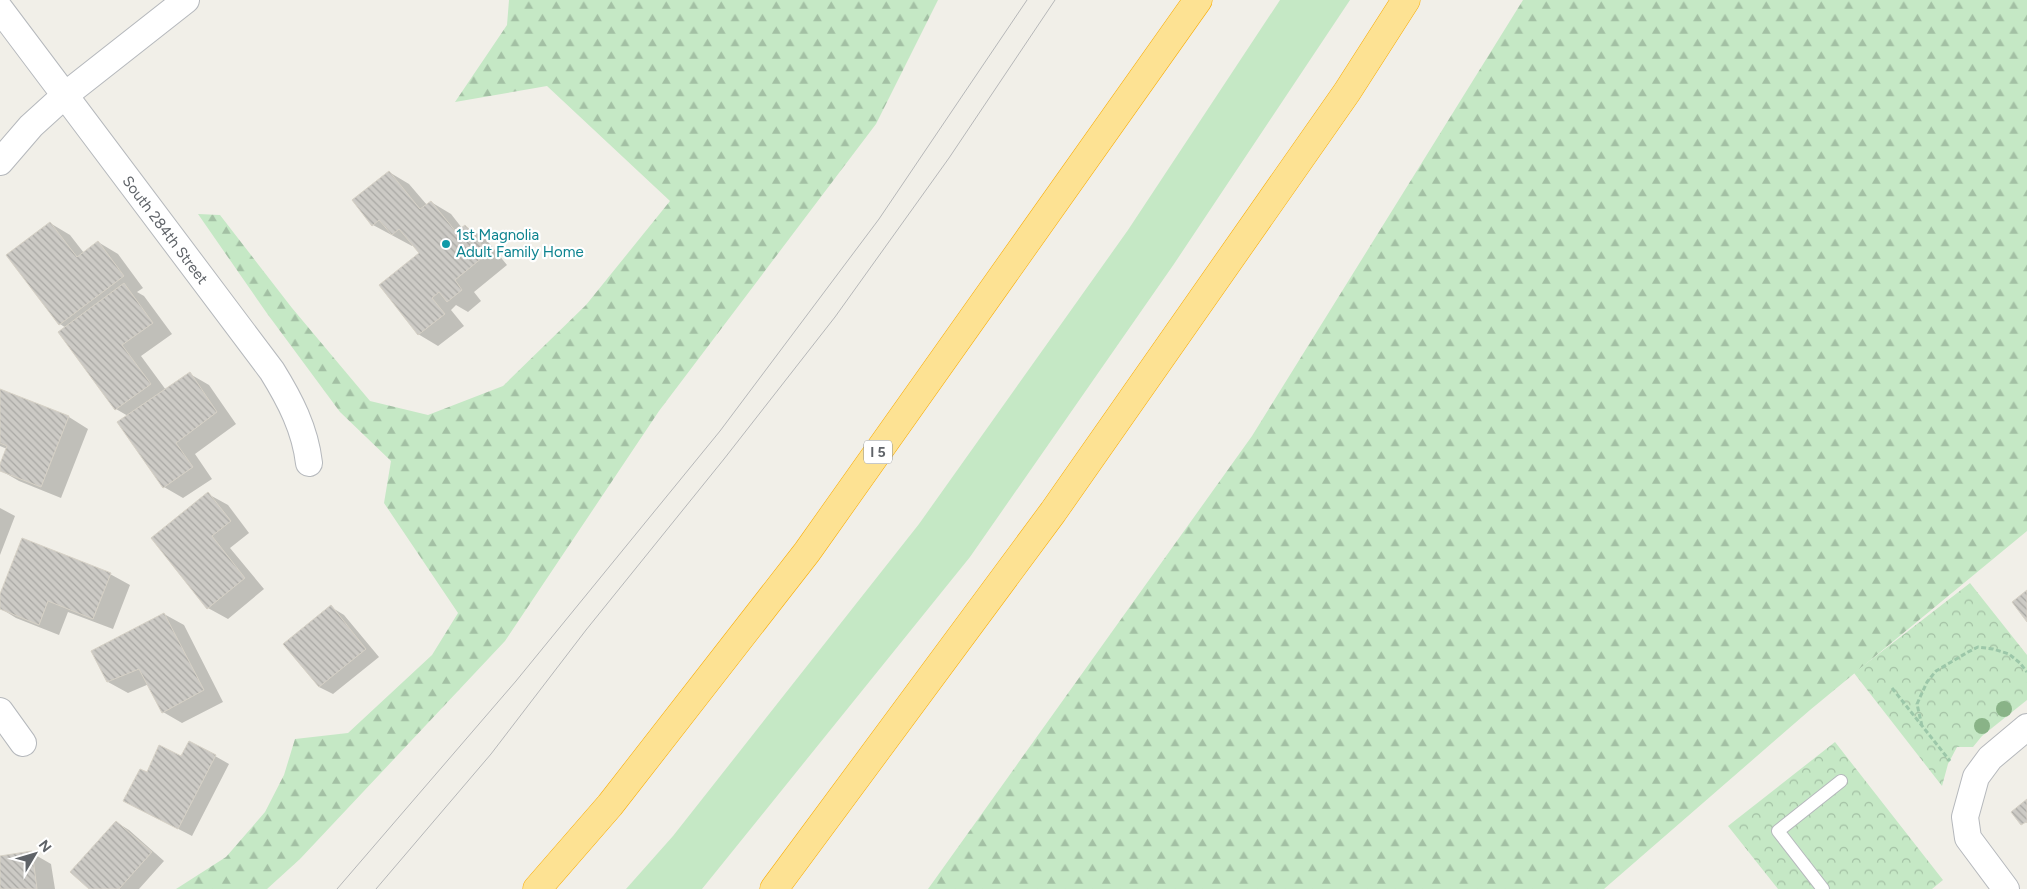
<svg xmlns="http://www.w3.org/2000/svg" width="2027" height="889" font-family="Figtree,sans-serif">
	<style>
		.grass { fill: #c5e8c5 }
		.forest { fill: url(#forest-firs) }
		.park { fill: url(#park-crowns) }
		.shadow { fill: #0003 }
		.building { fill: url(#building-back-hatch); stroke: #d6d1c6 }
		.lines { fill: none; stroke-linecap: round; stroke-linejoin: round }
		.lane-casing { stroke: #b5b8bc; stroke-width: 14 }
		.street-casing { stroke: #b5b8bc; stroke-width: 28 }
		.highway-casing { stroke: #f9ab00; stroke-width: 29 }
		.path { stroke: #9cc7a9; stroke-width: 3; stroke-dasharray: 5 2.5; stroke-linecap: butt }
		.lane { stroke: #fff; stroke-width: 12 }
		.street { stroke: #fff; stroke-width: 26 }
		.highway { stroke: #fde293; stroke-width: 28 }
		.tram { stroke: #b6b7b8; stroke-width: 1 }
		.tree { fill: #89b387 }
		.culture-dot { fill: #0f9aa8; stroke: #fff; stroke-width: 2 }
		.labels { text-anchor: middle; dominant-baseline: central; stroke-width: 4.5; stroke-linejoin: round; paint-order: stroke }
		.shield { fill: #fff; stroke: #8f9295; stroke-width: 1 }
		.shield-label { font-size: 14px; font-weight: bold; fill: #5f6368 }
		.street-label { font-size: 15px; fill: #5f6368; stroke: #fff }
		.culture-label { font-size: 15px; fill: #0d838f; stroke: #fff; text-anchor: start }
	</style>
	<defs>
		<pattern id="forest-firs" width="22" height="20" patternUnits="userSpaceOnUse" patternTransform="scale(1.25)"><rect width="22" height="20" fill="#c5e8c5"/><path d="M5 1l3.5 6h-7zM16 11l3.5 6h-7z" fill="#a3c0a4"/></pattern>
		<pattern id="park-crowns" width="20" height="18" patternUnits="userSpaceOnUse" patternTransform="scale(1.25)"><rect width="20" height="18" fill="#c5e8c5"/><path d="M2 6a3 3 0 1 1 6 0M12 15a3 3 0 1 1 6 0" fill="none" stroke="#a3c0a4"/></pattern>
		<pattern id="building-back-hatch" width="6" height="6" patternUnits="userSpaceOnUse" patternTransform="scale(1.25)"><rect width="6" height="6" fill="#cccac5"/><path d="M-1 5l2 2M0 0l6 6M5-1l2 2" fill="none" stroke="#a9a8a4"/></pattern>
	</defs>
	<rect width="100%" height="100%" fill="#f1efe8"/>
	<path class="grass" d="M 1280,0 L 1350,0 L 1174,264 L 970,557 L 702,889 L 626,889 L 673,836 L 919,524 L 1128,230 Z"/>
	<path class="forest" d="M 509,0 L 938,0 L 876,124 L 659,411 L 505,641 L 300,859 L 267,889 L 176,889 L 226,857 L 265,812 L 284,775 L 295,739 L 348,733 L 432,655 L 458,613 L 384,503 L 391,461 L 340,412 L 266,312 L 198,214 L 220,215 L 292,308 L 370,401 L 428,415 L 503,386 L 586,305 L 670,201 L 547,86 L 455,102 L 507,25 Z
		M 1523,0 L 2027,0 L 2027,531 L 1810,710 L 1604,889 L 928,889 L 1252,436 Z"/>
	<path class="park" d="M 1970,583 L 2027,655 L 2027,700 L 1982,736 L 1973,747 L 1957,747 L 1948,764 L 1942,786 L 1854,673 Z
		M 1835,742 L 1943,880 L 1932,889 L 1778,889 L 1728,826 Z"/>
	<path class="shadow" d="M 389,172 L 409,184 L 427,205 L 431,202 L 451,214 L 462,228 L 465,226 L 485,238 L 507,265 L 474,292 L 481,301 L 468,312 L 456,305 L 451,310 L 464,326 L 438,346 L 418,334 L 421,253 L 414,244 L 412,246 L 373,225 Z
		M 50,223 L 70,235 L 84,253 L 98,242 L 118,254 L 143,288 L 137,292 L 144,296 L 172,334 L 141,356 L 166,390 L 190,374 L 209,385 L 236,424 L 195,454 L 212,479 L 183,498 L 164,487 L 128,416 L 116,409 L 60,333 L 66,328 L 60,324 Z
		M 0,390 L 69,417 L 88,429 L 61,498 L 19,481 L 0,470 L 7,449 L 0,446 Z
		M 208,494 L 228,505 L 249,533 L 230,548 L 264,589 L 228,619 L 208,608 Z
		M 0,508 L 15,516 L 0,555 Z
		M 110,574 L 130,585 L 113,629 L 68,612 L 59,635 L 16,618 L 0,608 L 0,597 Z
		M 331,607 L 344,615 L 379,657 L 333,694 L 319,687 Z
		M 164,614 L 184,625 L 223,702 L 182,723 L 163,712 L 149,684 L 128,693 L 108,682 L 92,652 Z
		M 215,756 L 229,764 L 192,836 L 138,808 L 181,758 Z
		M 116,822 L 129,830 L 164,861 L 139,889 L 91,889 Z
		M 32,853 L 51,864 L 55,889 L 0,889 L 0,857 Z"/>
	<path class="building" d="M 389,171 L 420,209 L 431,201 L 456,232 L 465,225 L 488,253 L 455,280 L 462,290 L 447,302 L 439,292 L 432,298 L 445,314 L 418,335 L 379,285 L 419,253 L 399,229 L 392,235 L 379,220 L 372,226 L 352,200 Z
		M 50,222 L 77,257 L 98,241 L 124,276 L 59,325 L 6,255 Z
		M 124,283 L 153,323 L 122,345 L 151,384 L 115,410 L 58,332 Z
		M 190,372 L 217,412 L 176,443 L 193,467 L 163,488 L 117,422 Z
		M 0,389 L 69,416 L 41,487 L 0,471 L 0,464 L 7,446 L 0,443 Z
		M 208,492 L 231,521 L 212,536 L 245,578 L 207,609 L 151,538 Z
		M 22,538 L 111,573 L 93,619 L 48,601 L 39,625 L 0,609 L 0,594 Z
		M 2027,590 L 2027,622 L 2012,602 Z
		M 331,605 L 366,649 L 319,687 L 283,644 Z
		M 164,613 L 204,690 L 162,713 L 139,669 L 107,682 L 91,651 Z
		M 189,741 L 216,755 L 178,829 L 123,801 L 140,769 L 147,772 L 159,745 L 181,756 Z
		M 2027,799 L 2027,823 L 2026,822 L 2021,825 L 2011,812 Z
		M 116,821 L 152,852 L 119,889 L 89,889 L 70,872 Z
		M 32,851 L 37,889 L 0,889 L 0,856 Z"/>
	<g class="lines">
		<defs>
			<path id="lane" d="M 1823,889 L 1778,831 L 1841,781"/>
			<path id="street" d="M 0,9 L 272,371 C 290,400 305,429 309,463
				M 0,162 L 31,126 L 64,96 L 186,0
				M 0,711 L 23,743
				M 2006,889 L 1968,838 L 1965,817 L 1976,777 L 1990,758 L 2027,727"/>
			<path id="highway" d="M 537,889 L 610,805 L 807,552 L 1198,0
				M 774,889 L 1053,512 L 1347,92 L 1406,0"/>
		</defs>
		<use href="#lane" class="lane-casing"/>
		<use href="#street" class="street-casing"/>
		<use href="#highway" class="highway-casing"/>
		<path class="path" d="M 1892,688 L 1950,761
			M 1922,726 L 1917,704 L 1927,682 L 1936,671 L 1968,652 L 1978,647 L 1993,649 L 2009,654 L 2020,663 L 2027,672"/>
		<use href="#lane" class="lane"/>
		<use href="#street" class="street"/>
		<use href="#highway" class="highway"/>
		<path class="tram" d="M 337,889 L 516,681 L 720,431 L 879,219 L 1027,0
			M 376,889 L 491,754 L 586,630 L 724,459 L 835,317 L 949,158 L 1055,0"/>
	</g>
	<g class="tree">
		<circle cx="2004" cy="709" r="8"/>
		<circle cx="1982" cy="726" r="8"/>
	</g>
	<circle class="culture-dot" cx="446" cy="244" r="5"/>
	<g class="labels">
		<rect class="shield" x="864" y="440.5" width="28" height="23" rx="4"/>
		<g class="shield-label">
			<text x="878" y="452">I 5</text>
		</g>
		<g class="street-label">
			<text transform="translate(165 230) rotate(53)">South 284th Street</text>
		</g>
		<g class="culture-label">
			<text x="456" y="235">1st Magnolia<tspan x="456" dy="17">Adult Family Home</tspan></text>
		</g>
	</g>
	<g transform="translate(35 854) rotate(52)" stroke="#ffffff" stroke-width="4" paint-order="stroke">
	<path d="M0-4L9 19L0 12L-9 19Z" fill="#5f6368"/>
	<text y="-8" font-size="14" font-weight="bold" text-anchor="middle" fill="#5f6368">N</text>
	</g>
</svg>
